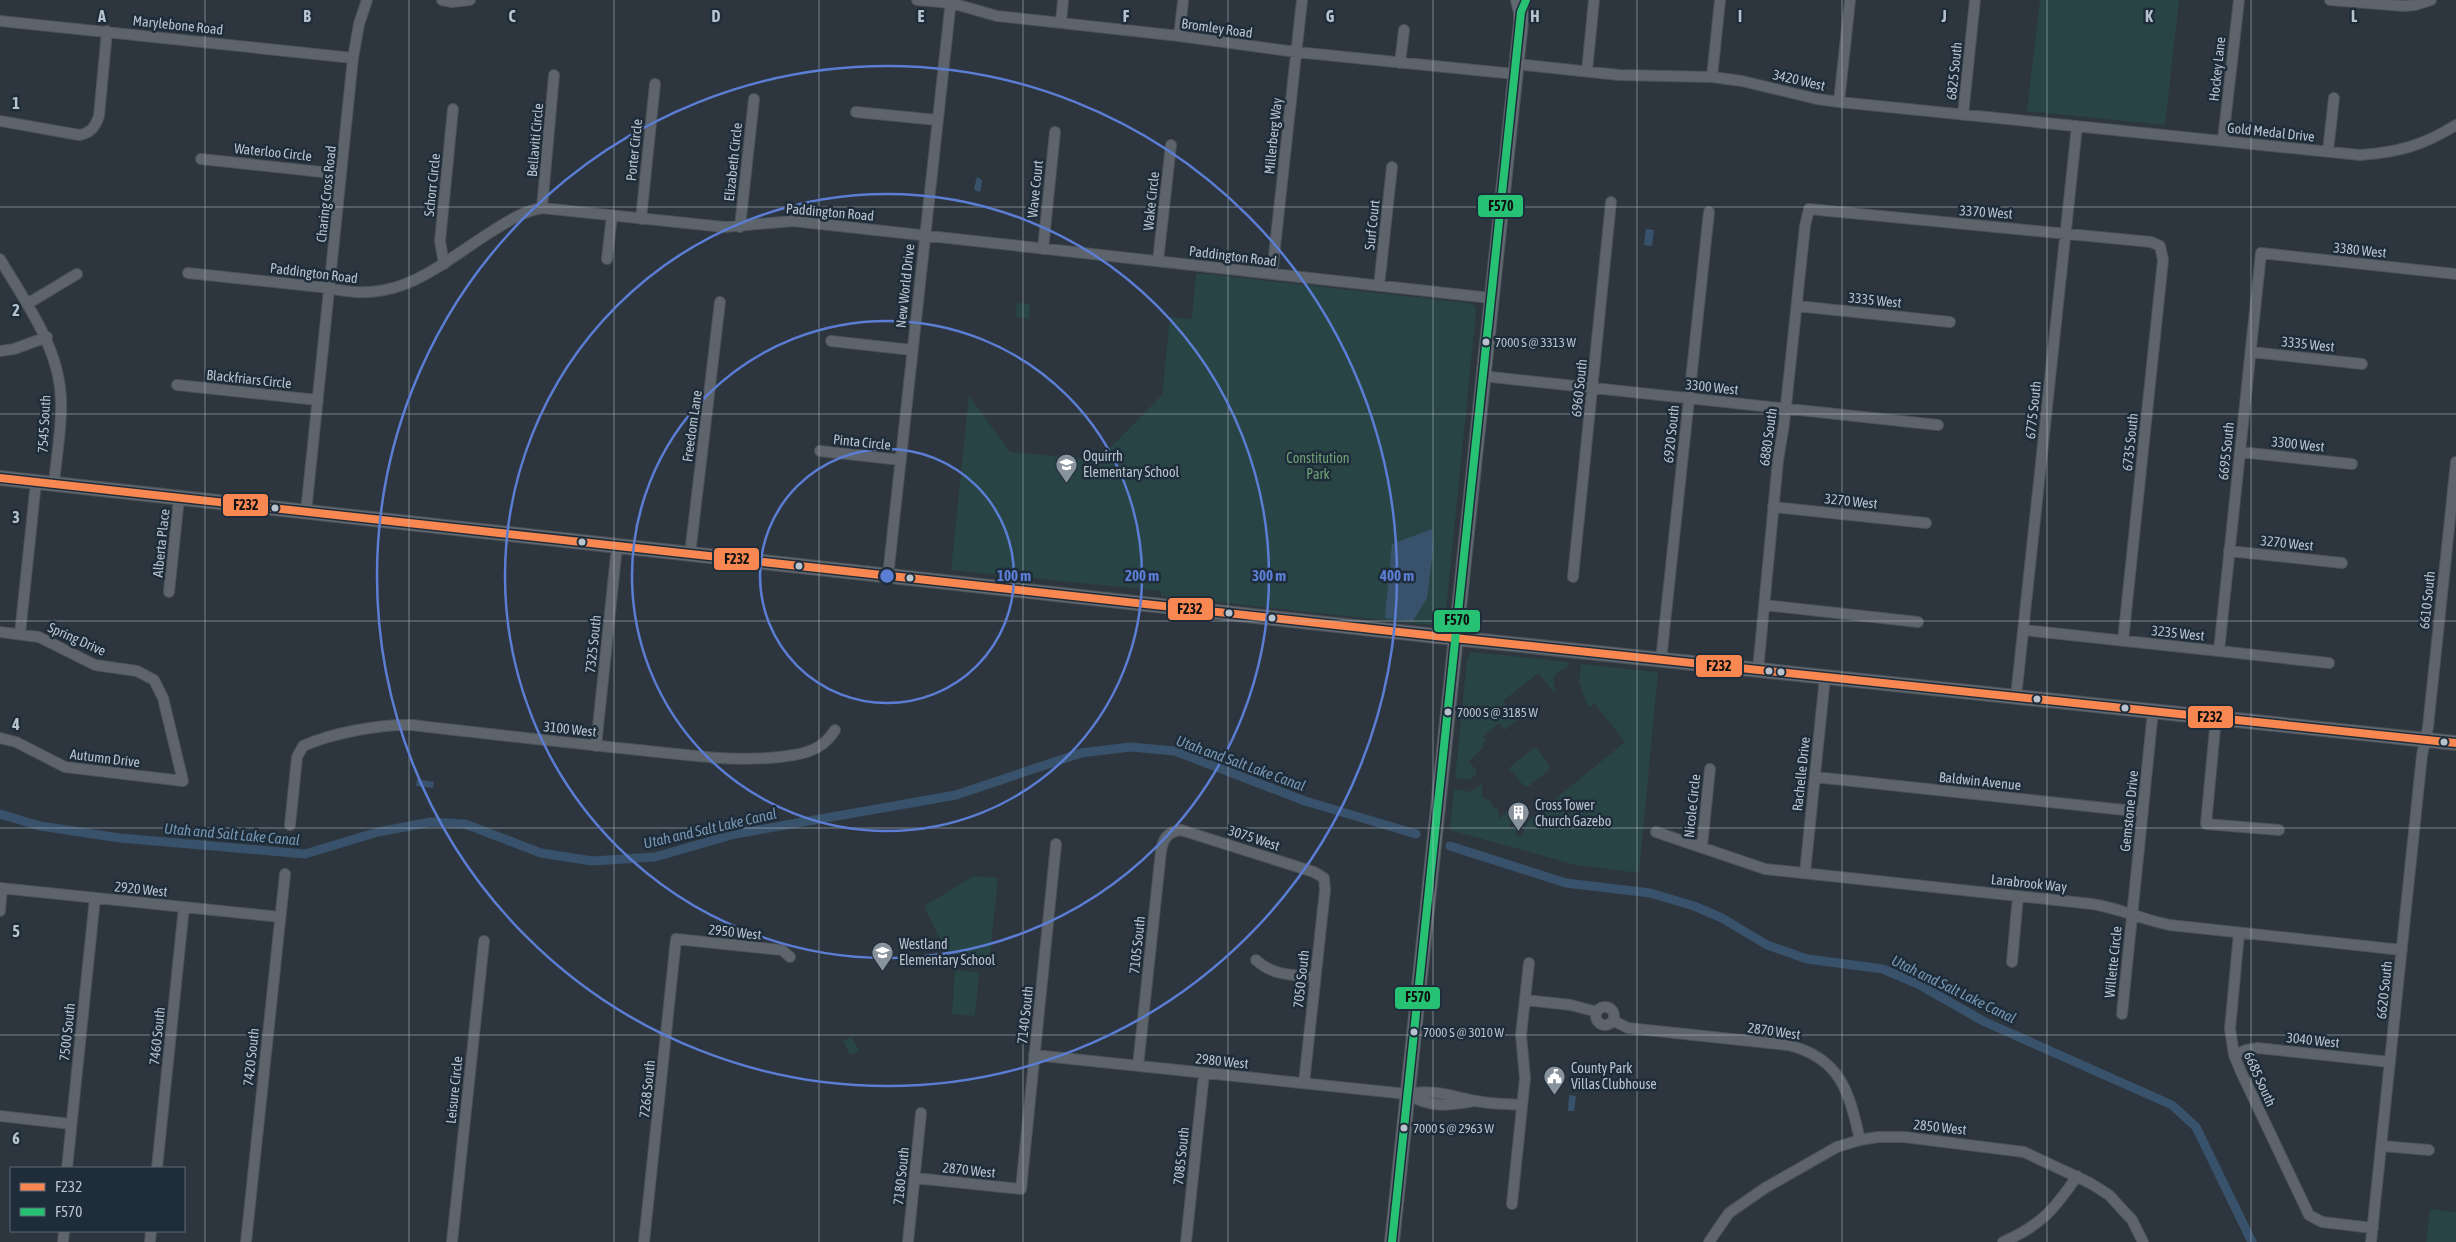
<svg xmlns="http://www.w3.org/2000/svg" width="2456" height="1242" font-family="'Asap Condensed',sans-serif">
	<style>
		.green { fill: #294445 }
		.water { fill: #39526b }
		.lines { fill: none; stroke-linecap: round; stroke-linejoin: round }
		.canal { stroke: #39526b; stroke-width: 9 }
		.street-casing { stroke: #4c5258; stroke-width: 12 }
		.secondary-casing { stroke: #4c5258; stroke-width: 16 }
		.street { stroke: #5e646b; stroke-width: 10 }
		.secondary { stroke: #626870; stroke-width: 14 }
		.bus-1-casing { stroke: #1f2d3a; stroke-width: 11 }
		.bus-2-casing { stroke: #1f2d3a; stroke-width: 11 }
		.bus-1 { stroke: #f88751; stroke-width: 8 }
		.bus-2 { stroke: #26c172; stroke-width: 8 }
		.grid { fill: none; stroke: #b8c3ce; stroke-width: 1; stroke-opacity: 0.55 }
		.ring { fill: none; stroke: #5b7dd4; stroke-width: 2.5 }
		.bus-dot { fill: #b8c3ce; stroke: #1f2d3a; stroke-width: 2 }
		.labels { text-anchor: middle; dominant-baseline: central; stroke-width: 5; stroke-linejoin: round; paint-order: stroke }
		.bus-label { font-size: 13px; fill: #b8c3ce; stroke: #1f2d3a; text-anchor: start }
		.street-label { font-size: 14px; fill: #b8c3ce; stroke: #1f2d3a }
		.poi-label { font-size: 14px; fill: #b8c3ce; stroke: #1f2d3a; text-anchor: start }
		.park-label { font-size: 14px; fill: #6da174; stroke: #1f2d3a }
		.water-label { font-size: 15px; font-style: italic; fill: #7696b3; stroke: #1f2d3a }
		.grid-label { font-size: 16px; text-anchor: middle; font-weight: bold; fill: #b8c3ce; stroke: #1f2d3a; stroke-width: 5; stroke-linejoin: round; paint-order: stroke }
		.centre { fill: #5b7dd4; stroke: #1f2d3a; stroke-width: 2.5 }
		.ring-label { font-size: 15px; text-anchor: middle; font-weight: bold; fill: #5b7dd4; stroke: #1f2d3a; stroke-width: 5; stroke-linejoin: round; paint-order: stroke }
		.line-badge { stroke: #1f2d3a; stroke-width: 2 }
		.pale-badge-label { font-size: 14px; text-anchor: middle; font-weight: bold; fill: #111 }
	</style>
	<rect width="100%" height="100%" fill="#2d363e"/>
	<path class="green" d="M 2040,0 L 2179,0 L 2165,125 L 2027,111 Z
		M 1196,273 L 1468,303 L 1475,306 L 1476,313 L 1445,620 L 1441,626 L 1161,596 L 1161,591 L 951,570 L 969,396 L 1010,452 L 1098,460 L 1162,395 L 1170,317 L 1192,319 Z
		M 1017,303 L 1030,304 L 1029,319 L 1015,317 Z
		M 1471,652 L 1569,662 L 1568,667 L 1558,672 L 1553,678 L 1556,695 L 1538,673 L 1503,701 L 1518,719 L 1505,730 L 1499,723 L 1483,737 L 1486,741 L 1482,744 L 1484,747 L 1469,761 L 1476,770 L 1476,775 L 1468,780 L 1455,778 L 1467,660 Z
		M 1581,664 L 1658,672 L 1639,873 L 1576,865 L 1450,830 L 1454,789 L 1470,792 L 1482,784 L 1482,798 L 1490,801 L 1494,808 L 1497,808 L 1500,819 L 1509,809 L 1511,812 L 1508,818 L 1511,821 L 1510,827 L 1517,830 L 1515,835 L 1521,837 L 1528,821 L 1625,742 L 1594,703 L 1590,707 L 1587,705 L 1579,681 Z
		M 1535,747 L 1549,765 L 1549,770 L 1529,786 L 1524,786 L 1509,768 Z
		M 974,876 L 998,878 L 989,965 L 949,959 L 924,906 Z
		M 955,970 L 979,972 L 975,1016 L 952,1014 Z
		M 852,1037 L 859,1051 L 850,1055 L 843,1041 Z
		M 2430,1209 L 2456,1212 L 2456,1242 L 2426,1242 Z"/>
	<path class="water" d="M 977,177 L 982,180 L 981,190 L 978,192 L 974,189 Z
		M 1646,229 L 1654,230 L 1652,246 L 1644,245 Z
		M 1432,529 L 1433,550 L 1427,598 L 1413,621 L 1385,618 L 1392,544 Z
		M 417,779 L 434,782 L 433,788 L 416,786 Z
		M 1569,1095 L 1576,1096 L 1574,1111 L 1568,1111 Z"/>
	<g class="lines">
		<path class="canal" d="M 0,814 L 40,826 L 120,838 L 305,854 L 378,832 L 431,822 L 465,824 L 541,853 L 592,861 L 655,857 L 735,834 L 956,795 L 1081,753 L 1130,747 L 1175,751 L 1305,801 L 1416,834
			M 1450,846 L 1566,883 L 1650,893 L 1694,906 L 1722,918 L 1767,945 L 1807,959 L 1883,969 L 1918,984 L 1985,1022 L 2172,1105 L 2196,1127 L 2252,1242"/>
		<defs>
			<path id="street" d="M 442,0 L 452,2 L 470,0
				M 917,0 L 951,3 L 997,16 L 1179,36 L 1296,52 L 1515,74
				M 2330,0 L 2403,6 L 2415,5 L 2431,0
				M 0,21 L 353,58
				M 1061,23 L 1063,0
				M 1179,36 L 1183,2
				M 1400,63 L 1404,30
				M 1516,64 L 1619,75 L 1712,77 L 1742,81 L 1817,99 L 1839,102 L 2360,155 C 2399,152 2422,146 2456,125
				M 1587,71 L 1594,0
				M 1712,77 L 1720,0
				M 1839,102 L 1850,0
				M 856,112 L 937,120
				M 1963,115 L 1975,0
				M 0,121 L 79,135 C 91,133 95,127 99,116 L 107,31
				M 2223,140 L 2239,0
				M 2328,151 L 2334,98
				M 201,159 L 341,174
				M 542,208 L 554,75
				M 641,219 L 655,84
				M 740,227 L 754,99
				M 1043,249 L 1055,132
				M 0,259 C 27,305 63,352 61,408 C 61,434 56,459 54,484
				M 607,259 L 612,215
				M 1158,261 L 1171,145
				M 444,264 L 440,241 L 453,109
				M 188,273 L 330,288 C 400,306 439,264 494,230 C 510,220 524,211 542,208 L 724,227 L 793,221 L 1491,298
				M 1272,274 L 1302,0
				M 1379,286 L 1392,167
				M 27,304 L 77,274
				M 1797,306 L 1950,322
				M 831,341 L 912,350
				M 0,351 L 14,349 L 47,337
				M 2251,352 L 2362,364
				M 1482,376 L 1938,425
				M 177,385 L 318,400
				M 820,451 L 901,460
				M 2240,452 L 2352,464
				M 1773,507 L 1926,523
				M 306,512 L 353,58 L 359,24 L 367,0
				M 2229,551 L 2342,563
				M 690,554 L 720,302
				M 888,576 L 951,0
				M 1573,577 L 1611,202
				M 169,592 L 179,498
				M 1764,605 L 1918,622
				M 2024,630 L 2329,663
				M 0,632 L 39,637 L 95,665 L 137,671 L 154,680 L 163,698 L 183,781 L 65,767 L 16,742 L 0,738
				M 20,634 L 36,482
				M 2219,651 L 2261,253 L 2456,274
				M 1661,660 L 1709,212
				M 1758,670 L 1778,460 L 1784,424 L 1805,226 L 1809,209 L 2151,242 L 2160,246 L 2163,260 L 2123,641
				M 2016,697 L 2077,126
				M 2216,718 L 2206,824 L 2279,830
				M 596,746 L 617,546
				M 1815,777 L 2143,812
				M 290,825 L 297,757 L 303,746 C 332,733 380,724 412,725 C 487,734 563,742 639,750 C 690,755 743,764 794,755 C 812,752 825,746 835,730
				M 1656,832 L 1765,869 L 2092,904 C 2119,908 2143,920 2170,925 L 2402,950
				M 1702,846 L 1710,769
				M 1805,873 L 1825,677
				M 0,888 L 280,917
				M 0,911 L 2,888
				M 2239,933 L 2230,1029 L 2234,1055 L 2242,1074 L 2309,1215 L 2322,1222 L 2373,1228
				M 1256,960 C 1273,976 1293,975 1315,977
				M 2012,962 L 2018,896
				M 1525,1000 L 1571,1005 L 1597,1012
				M1596 1016a9 9 0 1 1 18 0a9 9 0 1 1-18 0Z
				M 2122,1014 L 2153,711
				M 1614,1021 L 1628,1028 L 1788,1045 C 1841,1058 1849,1092 1860,1140
				M 1034,1055 L 1407,1094 C 1433,1089 1451,1096 1476,1101 C 1491,1104 1507,1104 1522,1105
				M 2234,1055 L 2246,1050 L 2258,1048 L 2390,1062
				M 1138,1066 L 1161,851 C 1163,839 1167,832 1181,830 L 1314,872 L 1324,878 L 1325,890 L 1304,1083
				M 1407,1094 C 1431,1108 1447,1106 1473,1101
				M 0,1116 L 71,1124
				M 2382,1146 L 2429,1150
				M 67,1168 L 95,898
				M 157,1168 L 184,907
				M 915,1178 L 1021,1189 L 1056,844
				M 1512,1204 L 1525,1078 L 1521,1035 L 1529,963
				M 63,1242 L 64,1231
				M 150,1242 L 151,1231
				M 246,1242 L 285,874
				M 452,1242 L 484,941
				M 644,1242 L 676,939 L 782,950 L 790,957
				M 908,1242 L 921,1113
				M 1186,1242 L 1204,1073
				M 1709,1242 L 1729,1213 L 1765,1188 L 1837,1147 L 1860,1140 L 1878,1137 L 1904,1137 L 2024,1152 L 2090,1183 L 2109,1195 L 2132,1220 L 2143,1242
				M 2003,1242 C 2040,1226 2055,1209 2077,1176
				M 2371,1242 L 2422,755 L 2428,727 L 2456,462"/>
			<path id="secondary" d="M 0,478 L 1454,638 L 2456,743
				M 1392,1242 L 1521,22 L 1521,12 L 1518,0"/>
		</defs>
		<use href="#street" class="street-casing"/>
		<use href="#secondary" class="secondary-casing"/>
		<use href="#street" class="street"/>
		<use href="#secondary" class="secondary"/>
		<defs>
			<path id="bus-1" d="M 0,478 L 1454,638 L 2456,743"/>
			<path id="bus-2" d="M 1392,1242 L 1521,12 L 1526,0"/>
		</defs>
		<use href="#bus-1" class="bus-1-casing"/>
		<use href="#bus-2" class="bus-2-casing"/>
		<use href="#bus-1" class="bus-1"/>
		<use href="#bus-2" class="bus-2"/>
	</g>
	<path class="grid" d="M 205,0 L 205,1242M 409,0 L 409,1242M 614,0 L 614,1242M 819,0 L 819,1242M 1023,0 L 1023,1242M 1228,0 L 1228,1242M 1433,0 L 1433,1242M 1637,0 L 1637,1242M 1842,0 L 1842,1242M 2047,0 L 2047,1242M 2251,0 L 2251,1242M 0,207 L 2456,207M 0,414 L 2456,414M 0,621 L 2456,621M 0,828 L 2456,828M 0,1035 L 2456,1035"/>
	<g class="ring">
		<circle cx="887" cy="576" r="127"/>
		<circle cx="887" cy="576" r="255"/>
		<circle cx="887" cy="576" r="382"/>
		<circle cx="887" cy="576" r="510"/>
	</g>
	<defs>
		<symbol id="school-pin" viewBox="-11 -11 22 30"><path d="M0 17L-7.5 6A9.5 9.5 0 1 1 7.5 6Z" fill="#87929c" stroke="#1f2d3a"/><path d="M0-5L7-2L0 1L-7-2ZM-4 1L0 2.5L4 1V4Q0 6-4 4Z" fill="#fff"/></symbol>
		<symbol id="building-pin" viewBox="-11 -11 22 30"><path d="M0 17L-7.5 6A9.5 9.5 0 1 1 7.5 6Z" fill="#87929c" stroke="#1f2d3a"/><path d="M-4-6H4V6H1V3H-1V6H-4ZM-2.5-4.3h1.7v1.8h-1.7ZM.8-4.3h1.7v1.8H.8ZM-2.5-1h1.7V.8h-1.7ZM.8-1h1.7V.8H.8Z" fill="#fff"/></symbol>
		<symbol id="civic-pin" viewBox="-11 -11 22 30"><path d="M0 17L-7.5 6A9.5 9.5 0 1 1 7.5 6Z" fill="#87929c" stroke="#1f2d3a"/><path d="M-.6-6.5H3V-4.5H.6V-3L4-1V1h2V6H-6V1h2V-1L-.6-3ZM-1.2 2.5V6h2.4V2.5Z" fill="#fff"/></symbol>
	</defs>
	<g fill-rule="evenodd">
		<use href="#school-pin" x="1054" y="452" width="25" height="34"/>
		<use href="#building-pin" x="1506" y="800" width="25" height="34"/>
		<use href="#school-pin" x="870" y="940" width="25" height="34"/>
		<use href="#civic-pin" x="1542" y="1064" width="25" height="34"/>
	</g>
	<g class="bus-dot">
		<circle cx="1486" cy="342" r="4.5"/>
		<circle cx="275" cy="508" r="4.5"/>
		<circle cx="582" cy="542" r="4.5"/>
		<circle cx="799" cy="566" r="4.5"/>
		<circle cx="910" cy="578" r="4.5"/>
		<circle cx="1229" cy="613" r="4.5"/>
		<circle cx="1272" cy="618" r="4.5"/>
		<circle cx="1769" cy="671" r="4.5"/>
		<circle cx="1781" cy="672" r="4.5"/>
		<circle cx="2037" cy="699" r="4.5"/>
		<circle cx="2125" cy="708" r="4.5"/>
		<circle cx="1448" cy="712" r="4.5"/>
		<circle cx="2444" cy="742" r="4.5"/>
		<circle cx="1414" cy="1032" r="4.5"/>
		<circle cx="1404" cy="1128" r="4.5"/>
	</g>
	<g class="labels">
		<g class="bus-label">
			<text x="1495" y="342">7000 S @ 3313 W</text>
			<text x="1457" y="712">7000 S @ 3185 W</text>
			<text x="1423" y="1032">7000 S @ 3010 W</text>
			<text x="1413" y="1128">7000 S @ 2963 W</text>
		</g>
		<g class="street-label">
			<text transform="translate(178 25) rotate(6)">Marylebone Road</text>
			<text transform="translate(1217 28) rotate(8)">Bromley Road</text>
			<text transform="translate(2217 69) rotate(-84)">Hockey Lane</text>
			<text transform="translate(1954 71) rotate(-84)">6825 South</text>
			<text transform="translate(1799 80) rotate(13)">3420 West</text>
			<text transform="translate(2271 132) rotate(6)">Gold Medal Drive</text>
			<text transform="translate(1273 136) rotate(-84)">Millerberg Way</text>
			<text transform="translate(535 140) rotate(-85)">Bellaviti Circle</text>
			<text transform="translate(634 150) rotate(-84)">Porter Circle</text>
			<text transform="translate(273 152) rotate(6)">Waterloo Circle</text>
			<text transform="translate(733 162) rotate(-84)">Elizabeth Circle</text>
			<text transform="translate(432 185) rotate(-84)">Schorr Circle</text>
			<text transform="translate(1035 189) rotate(-84)">Wave Court</text>
			<text transform="translate(326 194) rotate(-84)">Charing Cross Road</text>
			<text transform="translate(1151 201) rotate(-84)">Wake Circle</text>
			<text transform="translate(830 212) rotate(5)">Paddington Road</text>
			<text transform="translate(1986 212) rotate(4)">3370 West</text>
			<text transform="translate(1372 225) rotate(-84)">Surf Court</text>
			<text transform="translate(2360 250) rotate(6)">3380 West</text>
			<text transform="translate(1233 256) rotate(7)">Paddington Road</text>
			<text transform="translate(314 273) rotate(7)">Paddington Road</text>
			<text transform="translate(905 286) rotate(-84)">New World Drive</text>
			<text transform="translate(1875 300) rotate(6)">3335 West</text>
			<text transform="translate(2308 344) rotate(6)">3335 West</text>
			<text transform="translate(249 379) rotate(6)">Blackfriars Circle</text>
			<text transform="translate(1712 387) rotate(6)">3300 West</text>
			<text transform="translate(1579 388) rotate(-84)">6960 South</text>
			<text transform="translate(2033 410) rotate(-84)">6775 South</text>
			<text transform="translate(44 424) rotate(-87)">7545 South</text>
			<text transform="translate(692 426) rotate(-82)">Freedom Lane</text>
			<text transform="translate(1671 434) rotate(-84)">6920 South</text>
			<text transform="translate(1768 437) rotate(-82)">6880 South</text>
			<text transform="translate(862 442) rotate(6)">Pinta Circle</text>
			<text transform="translate(2130 442) rotate(-84)">6735 South</text>
			<text transform="translate(2298 444) rotate(6)">3300 West</text>
			<text transform="translate(2226 451) rotate(-84)">6695 South</text>
			<text transform="translate(1851 501) rotate(6)">3270 West</text>
			<text transform="translate(161 543) rotate(-84)">Alberta Place</text>
			<text transform="translate(2287 543) rotate(6)">3270 West</text>
			<text transform="translate(2427 600) rotate(-84)">6610 South</text>
			<text transform="translate(2178 633) rotate(6)">3235 West</text>
			<text transform="translate(77 639) rotate(24)">Spring Drive</text>
			<text transform="translate(593 644) rotate(-84)">7325 South</text>
			<text transform="translate(570 729) rotate(6)">3100 West</text>
			<text transform="translate(105 758) rotate(7)">Autumn Drive</text>
			<text transform="translate(1801 774) rotate(-84)">Rachelle Drive</text>
			<text transform="translate(1980 781) rotate(6)">Baldwin Avenue</text>
			<text transform="translate(1692 806) rotate(-84)">Nicole Circle</text>
			<text transform="translate(2129 811) rotate(-84)">Gemstone Drive</text>
			<text transform="translate(1254 838) rotate(18)">3075 West</text>
			<text transform="translate(2029 883) rotate(6)">Larabrook Way</text>
			<text transform="translate(141 889) rotate(6)">2920 West</text>
			<text transform="translate(735 932) rotate(6)">2950 West</text>
			<text transform="translate(1137 945) rotate(-84)">7105 South</text>
			<text transform="translate(2113 962) rotate(-84)">Willette Circle</text>
			<text transform="translate(1301 979) rotate(-84)">7050 South</text>
			<text transform="translate(2384 990) rotate(-84)">6620 South</text>
			<text transform="translate(1025 1015) rotate(-84)">7140 South</text>
			<text transform="translate(1774 1031) rotate(8)">2870 West</text>
			<text transform="translate(67 1032) rotate(-84)">7500 South</text>
			<text transform="translate(157 1036) rotate(-84)">7460 South</text>
			<text transform="translate(2313 1040) rotate(6)">3040 West</text>
			<text transform="translate(251 1057) rotate(-84)">7420 South</text>
			<text transform="translate(1222 1061) rotate(6)">2980 West</text>
			<text transform="translate(2260 1079) rotate(66)">6685 South</text>
			<text transform="translate(647 1089) rotate(-84)">7268 South</text>
			<text transform="translate(454 1090) rotate(-84)">Leisure Circle</text>
			<text transform="translate(1940 1127) rotate(6)">2850 West</text>
			<text transform="translate(1181 1156) rotate(-84)">7085 South</text>
			<text transform="translate(969 1170) rotate(6)">2870 West</text>
			<text transform="translate(901 1176) rotate(-84)">7180 South</text>
		</g>
		<g class="poi-label">
			<text x="1083" y="456">Oquirrh<tspan x="1083" dy="16">Elementary School</tspan></text>
			<text x="1535" y="805">Cross Tower<tspan x="1535" dy="16">Church Gazebo</tspan></text>
			<text x="899" y="944">Westland<tspan x="899" dy="16">Elementary School</tspan></text>
			<text x="1571" y="1068">County Park<tspan x="1571" dy="16">Villas Clubhouse</tspan></text>
		</g>
		<g class="park-label">
			<text x="1318" y="458">Constitution<tspan x="1318" dy="16">Park</tspan></text>
		</g>
		<g class="water-label">
			<text transform="translate(1241 763) rotate(20)">Utah and Salt Lake Canal</text>
			<text transform="translate(710 828) rotate(-13)">Utah and Salt Lake Canal</text>
			<text transform="translate(232 834) rotate(5)">Utah and Salt Lake Canal</text>
			<text transform="translate(1954 989) rotate(26)">Utah and Salt Lake Canal</text>
		</g>
	</g>
	<g class="grid-label">
		<text x="102" y="22">A</text>
		<text x="307" y="22">B</text>
		<text x="512" y="22">C</text>
		<text x="716" y="22">D</text>
		<text x="921" y="22">E</text>
		<text x="1126" y="22">F</text>
		<text x="1330" y="22">G</text>
		<text x="1535" y="22">H</text>
		<text x="1740" y="22">I</text>
		<text x="1944" y="22">J</text>
		<text x="2149" y="22">K</text>
		<text x="2354" y="22">L</text>
		<text x="16" y="109">1</text>
		<text x="16" y="316">2</text>
		<text x="16" y="523">3</text>
		<text x="16" y="730">4</text>
		<text x="16" y="937">5</text>
		<text x="16" y="1144">6</text>
	</g>
	<circle cx="887" cy="576" r="8" class="centre"/>
	<g class="ring-label">
		<text x="1014" y="581">100 m</text>
		<text x="1142" y="581">200 m</text>
		<text x="1269" y="581">300 m</text>
		<text x="1397" y="581">400 m</text>
	</g>
	<g class="line-badge">
		<rect x="1477" y="194" width="47" height="24" rx="5" fill="#26c172"/>
		<rect x="222" y="493" width="47" height="24" rx="5" fill="#f88751"/>
		<rect x="713" y="547" width="47" height="24" rx="5" fill="#f88751"/>
		<rect x="1167" y="597" width="47" height="24" rx="5" fill="#f88751"/>
		<rect x="1433" y="609" width="48" height="24" rx="5" fill="#26c172"/>
		<rect x="1695" y="654" width="48" height="24" rx="5" fill="#f88751"/>
		<rect x="2187" y="705" width="47" height="24" rx="5" fill="#f88751"/>
		<rect x="1394" y="986" width="47" height="24" rx="5" fill="#26c172"/>
	</g>
	<g class="pale-badge-label">
		<text x="1501" y="211">F570</text>
		<text x="246" y="510">F232</text>
		<text x="737" y="564">F232</text>
		<text x="1190" y="614">F232</text>
		<text x="1457" y="625">F570</text>
		<text x="1719" y="671">F232</text>
		<text x="2210" y="722">F232</text>
		<text x="1418" y="1002">F570</text>
	</g>
	<rect x="10" y="1167" width="175" height="65" fill="#1f2d3a" stroke="#5c6975"/>
	<rect x="20" y="1183" width="25" height="8" fill="#f88751" stroke="#5c6975"/>
	<text x="55" y="1192" font-size="15" fill="#b8c3ce">F232</text>
	<rect x="20" y="1208" width="25" height="8" fill="#26c172" stroke="#5c6975"/>
	<text x="55" y="1217" font-size="15" fill="#b8c3ce">F570</text>
</svg>
